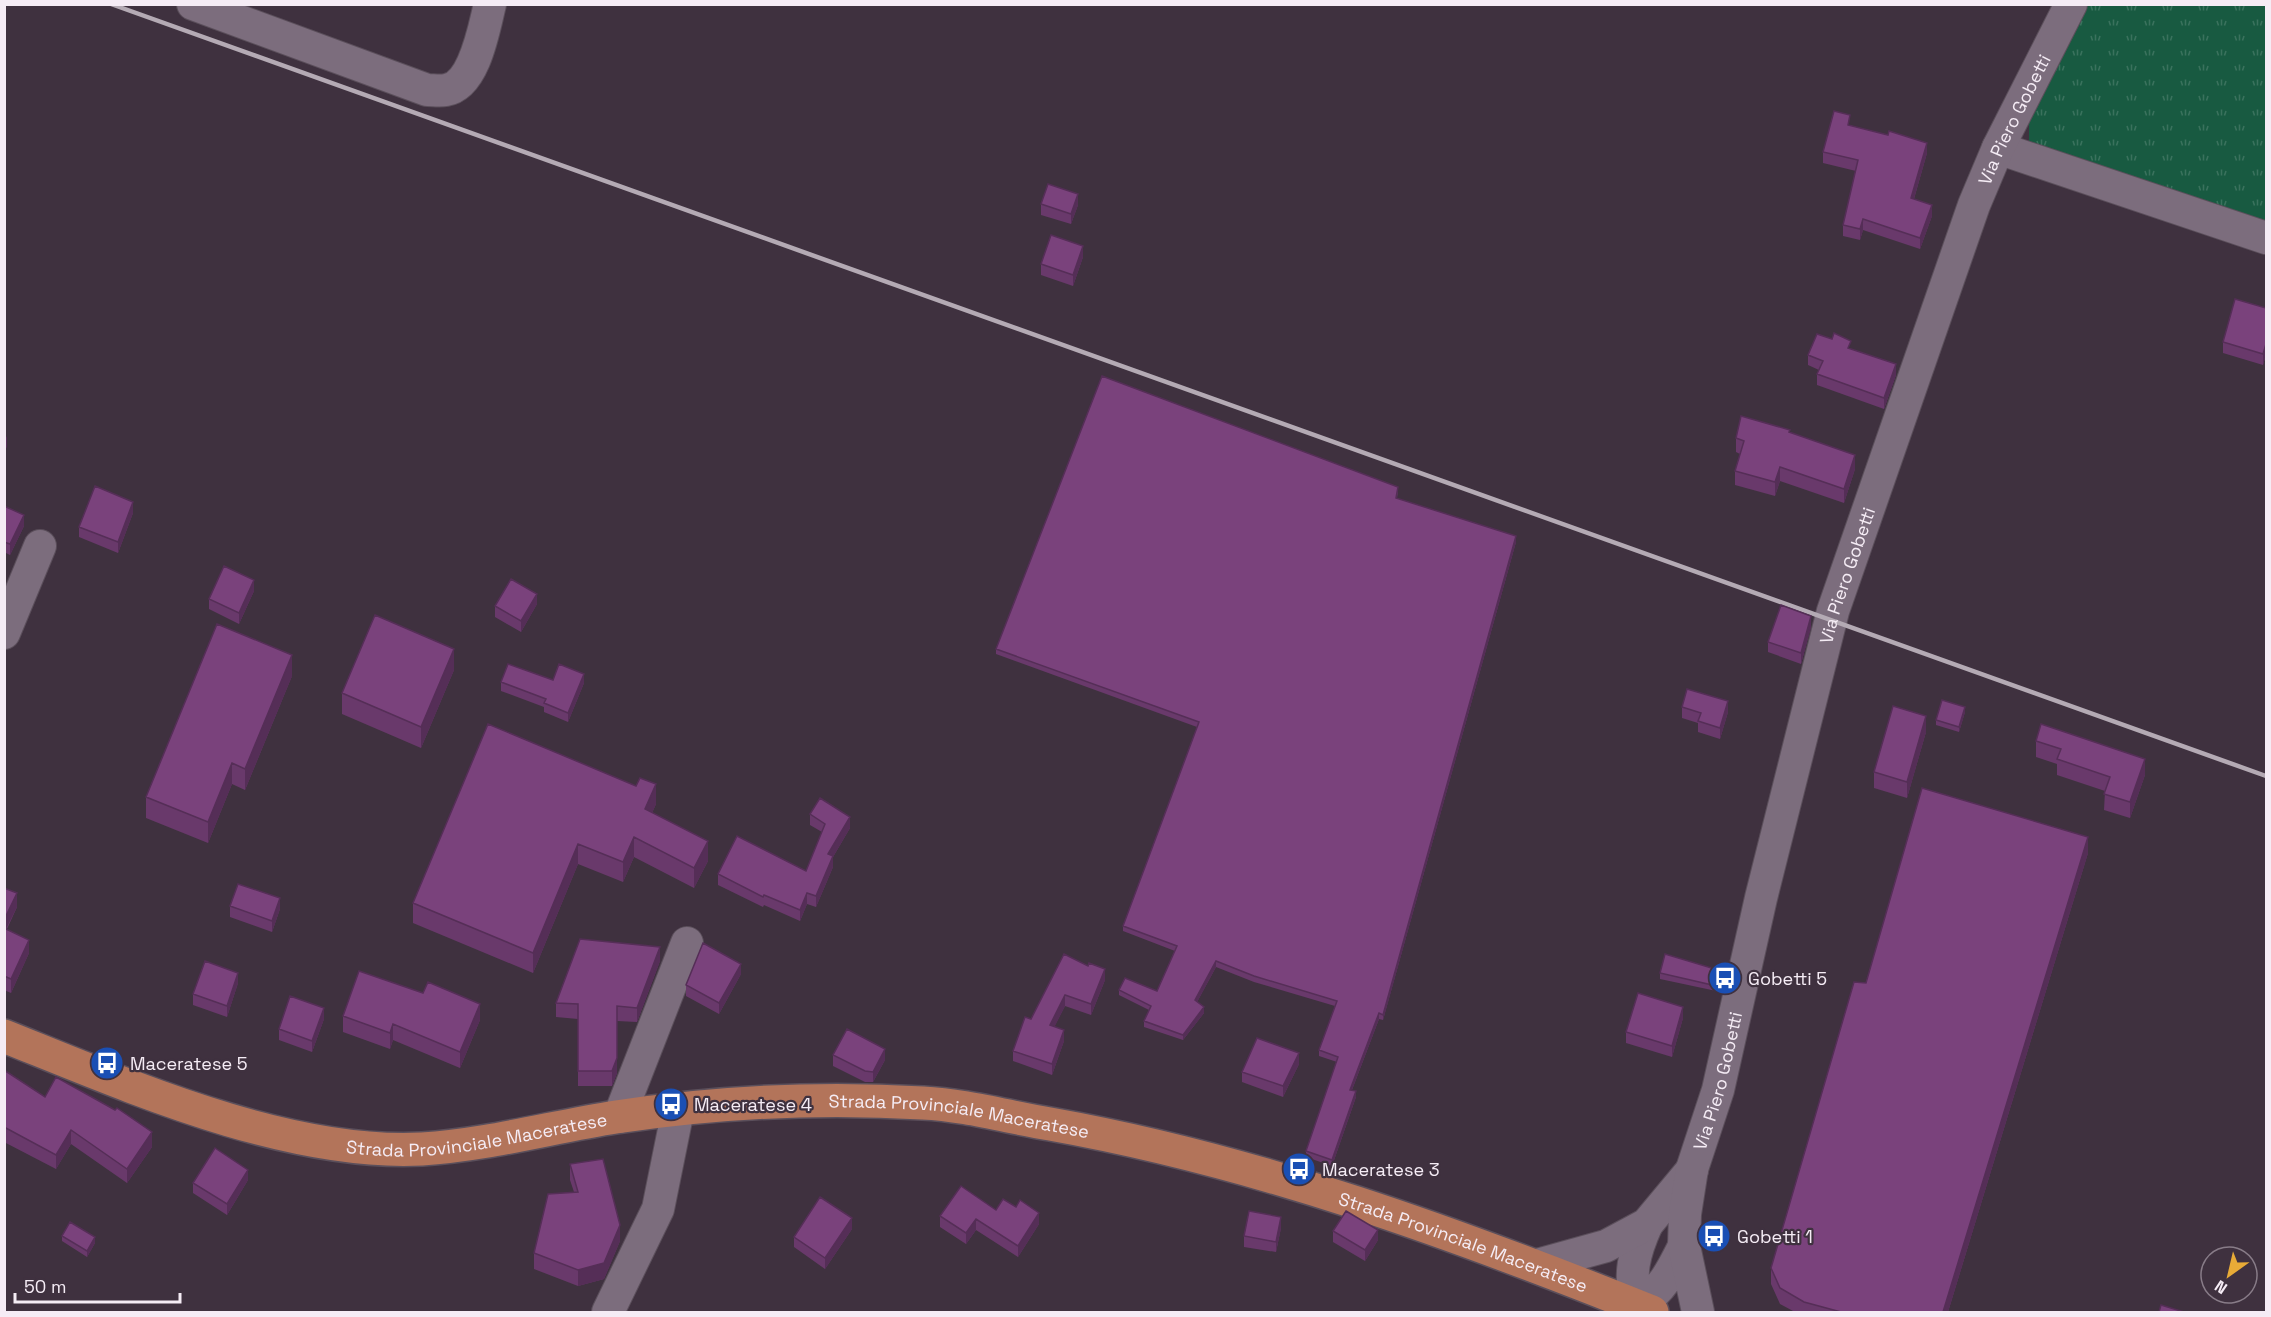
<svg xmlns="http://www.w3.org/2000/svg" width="2271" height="1317" font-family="'Space Grotesk',sans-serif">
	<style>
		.grass { fill: url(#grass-tufts) }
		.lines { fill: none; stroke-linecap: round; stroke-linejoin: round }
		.minor-casing { stroke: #5b4f5b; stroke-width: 34 }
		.major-casing { stroke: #5b4f5b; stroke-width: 36 }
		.minor { stroke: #7c6d7d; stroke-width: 32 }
		.major { stroke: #b3745a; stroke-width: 33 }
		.rail { stroke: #b4aab4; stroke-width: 4.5 }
		.wall { fill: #69396b }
		.shaded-wall { fill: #552e57 }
		.building { fill: #7a427c; stroke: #552e57; stroke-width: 1.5 }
		.labels { text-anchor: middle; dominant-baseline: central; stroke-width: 4.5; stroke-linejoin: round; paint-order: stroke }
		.street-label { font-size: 18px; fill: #f5ecf5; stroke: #3f313f }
		.poi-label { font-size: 18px; fill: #f5ecf5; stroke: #3f313f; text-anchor: start }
	</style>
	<defs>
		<pattern id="grass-tufts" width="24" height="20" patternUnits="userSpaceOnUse" patternTransform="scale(1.5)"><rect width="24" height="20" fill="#185a41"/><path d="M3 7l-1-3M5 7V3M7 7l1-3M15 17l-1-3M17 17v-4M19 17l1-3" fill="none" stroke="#3a725d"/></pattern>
	</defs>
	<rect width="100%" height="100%" fill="#3f313f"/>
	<path class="grass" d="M 2085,5 L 2266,5 L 2266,229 L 2034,151 L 2029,141 L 2029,121 Z"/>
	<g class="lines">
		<defs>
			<g id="minor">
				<path d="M 193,4 L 427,90 C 433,90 440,91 446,90 C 475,85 484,28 490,4"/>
				<path d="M 1998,148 L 2266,238"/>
				<path d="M 4,633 L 40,546"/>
				<path d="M 619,1117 L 687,943"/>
				<path d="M 1647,1224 C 1634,1253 1628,1275 1637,1306 C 1662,1291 1671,1272 1684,1246"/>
				<path d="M 1534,1266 L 1606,1246 L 1647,1224 L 1692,1170"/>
				<path d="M 608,1312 L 658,1209 L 678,1110"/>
				<path id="s1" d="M 1698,1312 L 1684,1246 L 1685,1214 L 1692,1169 L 1718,1090 L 1761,898 L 1833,611 L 1974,205 L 1998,148 L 2071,4"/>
			</g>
			<g id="major">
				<path id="s2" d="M 4,1036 C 129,1086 287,1156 422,1149 C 487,1145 552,1127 616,1117 C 717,1102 822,1097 923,1103 C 965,1105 1008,1117 1050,1124 C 1258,1161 1457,1234 1652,1312"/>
			</g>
		</defs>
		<use href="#minor" class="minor-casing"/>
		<use href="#major" class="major-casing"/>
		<use href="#minor" class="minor"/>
		<use href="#major" class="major"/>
		<path class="rail" d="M 111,4 L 2266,776"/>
	</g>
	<path class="wall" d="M 1850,125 L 1927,153 L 1914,199 L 1932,216 L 1920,249 L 1863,230 L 1860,240 L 1843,236 L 1843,225 L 1856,171 L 1823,163 L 1823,152 Z
		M 1041,204 L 1078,205 L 1071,224 L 1041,215 Z
		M 1083,257 L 1073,286 L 1041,275 L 1041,264 Z
		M 2266,308 L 2266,354 L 2263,365 L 2223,353 L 2223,342 Z
		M 1851,349 L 1896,375 L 1884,409 L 1817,385 L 1817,374 L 1819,370 L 1808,365 L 1808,355 Z
		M 1790,433 L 1855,469 L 1844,503 L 1780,481 L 1775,496 L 1735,485 L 1735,471 L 1740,454 L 1736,452 L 1736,438 Z
		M 1398,492 L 1397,498 L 1516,542 L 1383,1020 L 1379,1019 L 1352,1090 L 1356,1097 L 1332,1166 L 1306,1157 L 1306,1151 L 1337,1062 L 1319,1056 L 1319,1050 L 1335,1006 L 1254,982 L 1216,967 L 1197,1002 L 1204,1013 L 1183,1040 L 1144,1027 L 1144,1021 L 1149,1010 L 1119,995 L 1119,990 L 1157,991 L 1175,951 L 1123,931 L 1123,926 L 1197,727 L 996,654 L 996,649 Z
		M 4,506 L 24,526 L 10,555 L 4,552 Z
		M 133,513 L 118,553 L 79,537 L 79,527 Z
		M 254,591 L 239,624 L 209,609 L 209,599 Z
		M 537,604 L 521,632 L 495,617 L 495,606 Z
		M 1811,627 L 1801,664 L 1768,652 L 1768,642 Z
		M 454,670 L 421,748 L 342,714 L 342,693 Z
		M 292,676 L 245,790 L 232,784 L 208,843 L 146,818 L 146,797 Z
		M 553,680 L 584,683 L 568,722 L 544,712 L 544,707 L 501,691 L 501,682 Z
		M 1682,707 L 1728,712 L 1720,739 L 1698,732 L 1698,723 L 1682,718 Z
		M 1965,712 L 1959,732 L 1936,725 L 1936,720 Z
		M 1926,732 L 1907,798 L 1874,788 L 1874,772 Z
		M 2036,741 L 2145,775 L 2130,818 L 2104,810 L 2105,791 L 2057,775 L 2057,764 L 2036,757 Z
		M 636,786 L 656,804 L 652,813 L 708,861 L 694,888 L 634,857 L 623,882 L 578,864 L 533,973 L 413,923 L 413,903 Z
		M 810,814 L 850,828 L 833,857 L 833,867 L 816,907 L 807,904 L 800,921 L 764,905 L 763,907 L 718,885 L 718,874 L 806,871 L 822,832 L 810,825 Z
		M 2088,853 L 1948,1312 L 1795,1312 L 1780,1304 L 1771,1284 L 1771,1268 L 1866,983 Z
		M 4,888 L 17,907 L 7,929 L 29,953 L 11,993 L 4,990 Z
		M 230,906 L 280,909 L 272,932 L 230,917 Z
		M 660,961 L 637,1022 L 617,1021 L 617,1073 L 612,1086 L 578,1086 L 578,1019 L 556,1017 L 556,1003 Z
		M 1088,966 L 1105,980 L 1091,1015 L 1065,1006 L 1054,1027 L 1064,1041 L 1052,1075 L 1013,1061 L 1013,1051 L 1031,1019 Z
		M 1660,973 L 1725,978 L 1721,992 L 1660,979 Z
		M 741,974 L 719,1014 L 686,996 L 686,985 Z
		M 238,983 L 227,1017 L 193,1005 L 193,994 Z
		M 343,1016 L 480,1020 L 460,1068 L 393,1040 L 390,1049 L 343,1032 Z
		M 1683,1018 L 1672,1057 L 1626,1043 L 1626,1032 Z
		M 324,1019 L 312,1052 L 279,1040 L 279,1029 Z
		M 833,1055 L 885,1060 L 873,1082 L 865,1082 L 833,1066 Z
		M 1299,1064 L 1283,1097 L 1242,1082 L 1242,1072 Z
		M 4,1070 L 45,1097 L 152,1147 L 127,1183 L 71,1144 L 56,1169 L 4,1142 Z
		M 570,1164 L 620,1241 L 604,1279 L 578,1286 L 534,1269 L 534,1253 L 574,1192 L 570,1180 Z
		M 248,1180 L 227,1215 L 193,1193 L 193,1183 Z
		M 996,1210 L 1039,1224 L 1018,1257 L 976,1230 L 966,1244 L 940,1227 L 940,1216 Z
		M 1281,1228 L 1276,1252 L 1244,1247 L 1244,1236 Z
		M 852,1229 L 825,1269 L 794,1247 L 794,1237 Z
		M 1333,1231 L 1378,1240 L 1365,1261 L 1333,1242 Z
		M 62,1236 L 95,1243 L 87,1257 L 62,1241 Z"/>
	<path class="shaded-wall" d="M 1927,143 L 1927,153 L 1911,209 L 1911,198 Z
		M 1078,194 L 1078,205 L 1071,224 L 1071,214 Z
		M 1932,205 L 1932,216 L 1920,249 L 1920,238 Z
		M 1863,219 L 1863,230 L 1860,240 L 1860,229 Z
		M 1083,246 L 1083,257 L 1073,286 L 1073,275 Z
		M 2266,344 L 2266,354 L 2263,365 L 2263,354 Z
		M 1896,364 L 1896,375 L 1884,409 L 1884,398 Z
		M 7,436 L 7,447 L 4,452 L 4,441 Z
		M 1855,455 L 1855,469 L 1844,503 L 1844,489 Z
		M 1780,467 L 1780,481 L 1775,496 L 1775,482 Z
		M 133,502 L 133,513 L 118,553 L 118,542 Z
		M 24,515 L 24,526 L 10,555 L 10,544 Z
		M 1516,536 L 1516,542 L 1383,1020 L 1383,1015 Z
		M 254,580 L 254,591 L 239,624 L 239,613 Z
		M 537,594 L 537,604 L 521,632 L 521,621 Z
		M 1811,616 L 1811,627 L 1801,664 L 1801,653 Z
		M 454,649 L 454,670 L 421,748 L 421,727 Z
		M 292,655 L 292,676 L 245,790 L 245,769 Z
		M 584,674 L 584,683 L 568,722 L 568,713 Z
		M 1728,701 L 1728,712 L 1720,739 L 1720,728 Z
		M 1965,707 L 1965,712 L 1959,732 L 1959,727 Z
		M 1926,716 L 1926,732 L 1907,798 L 1907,782 Z
		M 2145,759 L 2145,775 L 2130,818 L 2130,802 Z
		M 232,763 L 232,784 L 208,843 L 208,822 Z
		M 656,784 L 656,804 L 645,829 L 645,809 Z
		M 850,817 L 850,828 L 833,857 L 833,867 L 816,907 L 816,896 L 828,854 Z
		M 634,837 L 634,857 L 623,882 L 623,862 Z
		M 2088,837 L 2088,853 L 1948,1312 L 1943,1312 Z
		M 708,841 L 708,861 L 694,888 L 694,868 Z
		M 578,844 L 578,864 L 533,973 L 533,953 Z
		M 17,893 L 17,907 L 4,933 L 4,920 Z
		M 807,893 L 807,904 L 800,921 L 800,910 Z
		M 280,898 L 280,909 L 272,932 L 272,921 Z
		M 29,940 L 29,953 L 11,993 L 11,979 Z
		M 660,947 L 660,961 L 637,1022 L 637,1008 Z
		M 1216,961 L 1216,967 L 1195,1006 L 1195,1000 Z
		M 741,964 L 741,974 L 719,1014 L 719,1003 Z
		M 1105,969 L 1105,980 L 1091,1015 L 1091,1004 Z
		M 1725,972 L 1725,978 L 1721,992 L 1721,987 Z
		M 238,973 L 238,983 L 227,1017 L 227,1006 Z
		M 1065,995 L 1065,1006 L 1050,1036 L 1050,1025 Z
		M 480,1004 L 480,1020 L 460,1068 L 460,1052 Z
		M 1204,1007 L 1204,1013 L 1183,1040 L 1183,1035 Z
		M 1683,1007 L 1683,1018 L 1672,1057 L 1672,1046 Z
		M 324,1008 L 324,1019 L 312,1052 L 312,1041 Z
		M 1379,1013 L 1379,1019 L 1350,1095 L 1350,1090 Z
		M 393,1024 L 393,1040 L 390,1049 L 390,1033 Z
		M 1064,1030 L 1064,1041 L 1052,1075 L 1052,1064 Z
		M 885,1049 L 885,1060 L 873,1082 L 873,1072 Z
		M 1299,1053 L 1299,1064 L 1283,1097 L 1283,1086 Z
		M 617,1058 L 617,1073 L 612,1086 L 612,1071 Z
		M 1356,1091 L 1356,1097 L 1332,1166 L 1332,1160 Z
		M 71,1130 L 71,1144 L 56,1169 L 56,1155 Z
		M 152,1132 L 152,1147 L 127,1183 L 127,1169 Z
		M 248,1170 L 248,1180 L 227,1215 L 227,1204 Z
		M 1039,1213 L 1039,1224 L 1018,1257 L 1018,1246 Z
		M 1281,1217 L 1281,1228 L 1276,1252 L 1276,1242 Z
		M 852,1218 L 852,1229 L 825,1269 L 825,1258 Z
		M 976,1219 L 976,1230 L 966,1244 L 966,1233 Z
		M 620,1225 L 620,1241 L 604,1279 L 578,1286 L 578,1270 Z
		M 1378,1230 L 1378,1240 L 1365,1261 L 1365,1250 Z
		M 95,1237 L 95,1243 L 87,1257 L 87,1251 Z"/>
	<path class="building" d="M 1834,111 L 1850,115 L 1848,125 L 1888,135 L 1889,131 L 1927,143 L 1911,198 L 1932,205 L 1920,238 L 1863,219 L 1860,229 L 1843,225 L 1858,160 L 1823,152 Z
		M 1048,184 L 1078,194 L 1071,214 L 1041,204 Z
		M 1051,235 L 1083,246 L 1073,275 L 1041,264 Z
		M 2235,299 L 2266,308 L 2266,344 L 2263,354 L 2223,342 Z
		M 1834,333 L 1851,341 L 1848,348 L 1896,364 L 1884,398 L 1817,374 L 1823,361 L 1808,355 L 1817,334 L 1832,339 Z
		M 1102,376 L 1398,487 L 1396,498 L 1516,536 L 1383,1015 L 1379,1013 L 1350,1090 L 1356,1091 L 1332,1160 L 1306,1151 L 1338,1057 L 1319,1050 L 1337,1001 L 1254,976 L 1216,961 L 1195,1000 L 1204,1007 L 1183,1035 L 1144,1021 L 1151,1006 L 1119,990 L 1125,978 L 1157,991 L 1177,946 L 1123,926 L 1199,722 L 996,649 Z
		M 1741,416 L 1790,430 L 1789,432 L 1855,455 L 1844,489 L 1780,467 L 1775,482 L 1735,471 L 1744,441 L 1736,438 Z
		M 95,486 L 133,502 L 118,542 L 79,527 Z
		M 4,506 L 24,515 L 10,544 L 4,542 Z
		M 224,566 L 254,580 L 239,613 L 209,599 Z
		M 511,579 L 537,594 L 521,621 L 495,606 Z
		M 1781,605 L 1811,616 L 1801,653 L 1768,642 Z
		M 375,615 L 454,649 L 421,727 L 342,693 Z
		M 217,624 L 292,655 L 245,769 L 232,763 L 208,822 L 146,797 Z
		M 508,664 L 553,680 L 559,664 L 584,674 L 568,713 L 544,703 L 546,699 L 501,682 Z
		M 1687,689 L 1728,701 L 1720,728 L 1698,721 L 1701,713 L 1682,707 Z
		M 1942,700 L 1965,707 L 1959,727 L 1936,720 Z
		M 1893,706 L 1926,716 L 1907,782 L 1874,772 Z
		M 488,724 L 636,786 L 640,778 L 656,784 L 645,809 L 708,841 L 694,868 L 634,837 L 623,862 L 578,844 L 533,953 L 413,903 Z
		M 2041,724 L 2145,759 L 2130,802 L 2104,794 L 2110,777 L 2057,759 L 2061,749 L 2036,741 Z
		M 1922,788 L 2088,837 L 1943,1312 L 1841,1312 L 1804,1302 L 1780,1288 L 1771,1268 L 1854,982 L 1866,983 Z
		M 820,798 L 850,817 L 828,854 L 833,856 L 816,896 L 807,893 L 800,910 L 764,895 L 763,897 L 718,874 L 737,836 L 806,871 L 825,824 L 810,814 Z
		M 238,884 L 280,898 L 272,921 L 230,906 Z
		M 4,888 L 17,893 L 4,920 Z
		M 4,928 L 29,940 L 11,979 L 4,976 Z
		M 580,939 L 660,947 L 637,1008 L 617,1006 L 617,1058 L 612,1071 L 578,1071 L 578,1004 L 556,1003 Z
		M 703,943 L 741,964 L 719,1003 L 686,985 Z
		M 1064,954 L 1088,966 L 1089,963 L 1105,969 L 1091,1004 L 1065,995 L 1050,1025 L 1064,1030 L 1052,1064 L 1013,1051 L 1025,1017 L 1031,1019 Z
		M 1665,954 L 1725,972 L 1721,987 L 1660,973 Z
		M 205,961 L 238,973 L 227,1006 L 193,994 Z
		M 359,971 L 423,993 L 428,982 L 480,1004 L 460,1052 L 393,1024 L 390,1033 L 343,1016 Z
		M 1638,993 L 1683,1007 L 1672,1046 L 1626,1032 Z
		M 290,996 L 324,1008 L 312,1041 L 279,1029 Z
		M 847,1029 L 885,1049 L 873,1072 L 865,1071 L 833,1055 Z
		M 1257,1038 L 1299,1053 L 1283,1086 L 1242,1072 Z
		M 4,1070 L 45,1097 L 56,1077 L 115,1110 L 117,1108 L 152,1132 L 127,1169 L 71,1130 L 56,1155 L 4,1127 Z
		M 215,1148 L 248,1170 L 227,1204 L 193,1183 Z
		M 603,1159 L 620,1225 L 604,1263 L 578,1270 L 534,1253 L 548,1194 L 578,1192 L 570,1164 Z
		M 961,1186 L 996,1210 L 1003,1199 L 1016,1207 L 1020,1200 L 1039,1213 L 1018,1246 L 976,1219 L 966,1233 L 940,1216 Z
		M 820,1197 L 852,1218 L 825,1258 L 794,1237 Z
		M 1249,1211 L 1281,1217 L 1276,1242 L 1244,1236 Z
		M 1346,1211 L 1378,1230 L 1365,1250 L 1333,1231 Z
		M 70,1222 L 95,1237 L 87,1251 L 62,1236 Z
		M 2161,1305 L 2184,1312 L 2159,1312 Z"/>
	<defs>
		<symbol id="bus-disc" viewBox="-11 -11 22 22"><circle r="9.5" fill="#1a4fb4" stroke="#3f313f"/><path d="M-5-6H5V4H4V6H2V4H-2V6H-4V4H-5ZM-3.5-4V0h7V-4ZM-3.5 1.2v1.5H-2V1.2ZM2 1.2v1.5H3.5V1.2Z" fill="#fff"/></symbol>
	</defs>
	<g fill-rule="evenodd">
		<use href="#bus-disc" x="1706" y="959" width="38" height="38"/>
		<use href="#bus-disc" x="88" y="1044" width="38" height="38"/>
		<use href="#bus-disc" x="652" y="1085" width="38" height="38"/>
		<use href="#bus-disc" x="1280" y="1150" width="38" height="38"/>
		<use href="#bus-disc" x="1695" y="1217" width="38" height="38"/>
	</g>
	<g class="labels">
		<g class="street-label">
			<text stroke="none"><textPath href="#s1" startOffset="1245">Via Piero Gobetti</textPath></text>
			<text stroke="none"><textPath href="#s1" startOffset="759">Via Piero Gobetti</textPath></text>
			<text stroke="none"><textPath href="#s1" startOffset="237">Via Piero Gobetti</textPath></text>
			<text stroke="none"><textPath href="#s2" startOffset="978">Strada Provinciale Maceratese</textPath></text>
			<text stroke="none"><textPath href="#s2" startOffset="492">Strada Provinciale Maceratese</textPath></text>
			<text stroke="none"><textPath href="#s2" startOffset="1500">Strada Provinciale Maceratese</textPath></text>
		</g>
		<g class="poi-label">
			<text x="1748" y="978">Gobetti 5</text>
			<text x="130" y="1063">Maceratese 5</text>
			<text x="694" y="1104">Maceratese 4</text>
			<text x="1322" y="1169">Maceratese 3</text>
			<text x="1737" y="1236">Gobetti 1</text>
		</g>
	</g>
	<rect width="2271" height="1317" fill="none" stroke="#f5ecf5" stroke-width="12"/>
	<g transform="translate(2229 1275) rotate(214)"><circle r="28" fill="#3f313f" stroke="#887c88" stroke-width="1.5"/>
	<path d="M0-4.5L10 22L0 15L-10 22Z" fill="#e8ab37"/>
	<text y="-9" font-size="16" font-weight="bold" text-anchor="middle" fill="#f5ecf5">N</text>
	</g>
	<path d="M15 1293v9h165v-9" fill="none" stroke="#f5ecf5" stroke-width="3"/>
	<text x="24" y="1293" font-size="18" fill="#f5ecf5" stroke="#3f313f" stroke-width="4.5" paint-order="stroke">50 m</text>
</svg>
